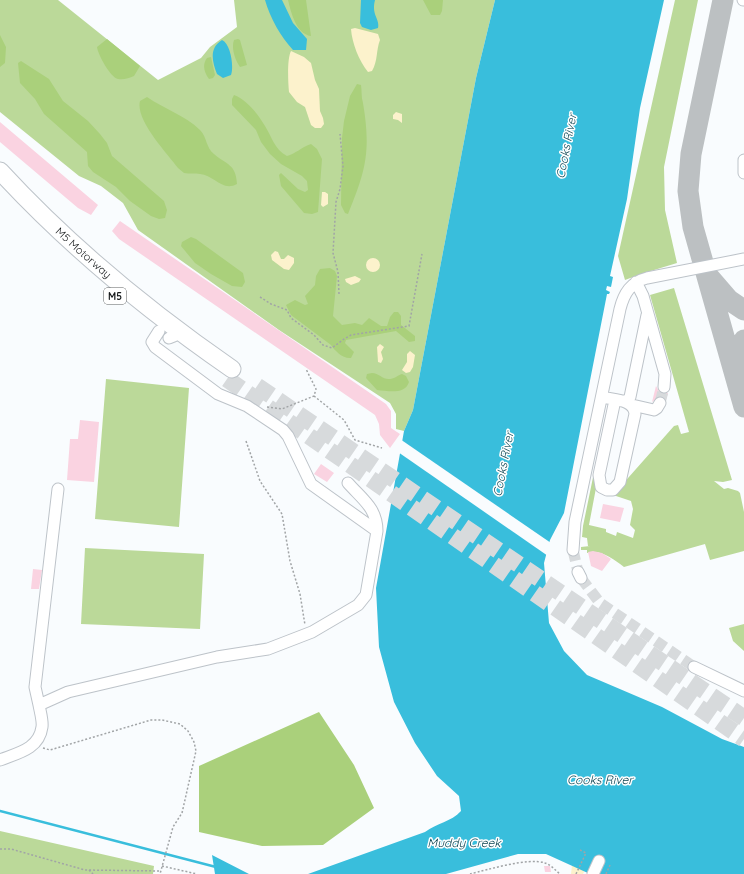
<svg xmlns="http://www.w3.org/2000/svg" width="744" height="874" font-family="Quicksand,sans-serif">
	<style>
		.green { fill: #bbd999 }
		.forest { fill: #aad07b }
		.sand { fill: #fcf2cc }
		.water { fill: #39bedc }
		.pier { fill: #f9fcfe }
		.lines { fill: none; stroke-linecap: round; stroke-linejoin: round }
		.stream { stroke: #39bedc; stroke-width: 2.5 }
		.taxiway { stroke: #bcc0c2; stroke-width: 21 }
		.building { fill: #fad3e1 }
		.minor-tunnel { stroke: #d7dadc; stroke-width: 11; stroke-dasharray: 11 5.5; stroke-linecap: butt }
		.highway-tunnel { stroke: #d7dadc; stroke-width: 17; stroke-dasharray: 17 8; stroke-linecap: butt }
		.minor-casing { stroke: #bdc3c9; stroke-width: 13 }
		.highway-casing { stroke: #bdc3c9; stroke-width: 19 }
		.path { stroke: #a1a4a6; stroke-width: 1.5; stroke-dasharray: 2 2; stroke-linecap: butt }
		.minor { stroke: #fff; stroke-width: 11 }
		.highway { stroke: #fff; stroke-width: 17 }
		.labels { text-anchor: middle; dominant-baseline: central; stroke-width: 3; stroke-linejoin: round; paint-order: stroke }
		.shield { fill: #fff; stroke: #5c5e5f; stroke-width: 1 }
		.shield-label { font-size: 10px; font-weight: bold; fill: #16191b }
		.street-label { font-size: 11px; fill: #16191b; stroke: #fff }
		.water-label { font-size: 12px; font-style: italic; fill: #0c4552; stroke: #fff }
	</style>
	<rect width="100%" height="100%" fill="#f9fcfe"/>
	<path class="green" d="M 0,0 L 58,0 L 158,80 L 201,58 L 210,47 L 237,27 L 234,0 L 495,0 L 476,78 L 413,410 L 404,431 L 396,429 L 396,414 L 390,403 L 279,330 L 138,230 L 123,203 L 101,186 L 79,176 L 0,112 Z
		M 675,0 L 698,0 L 664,167 L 665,210 L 677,263 L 641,274 L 625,280 L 618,256 Z
		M 674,288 L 732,480 L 723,482 L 714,481 L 724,489 L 728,488 L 738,491 L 740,493 L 744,512 L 744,551 L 710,560 L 705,544 L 624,567 C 613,559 601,549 587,553 L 587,550 L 581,550 L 581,547 L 590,546 L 588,546 L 587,538 L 582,537 L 583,526 L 605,419 L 609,419 L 589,525 L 606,529 L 606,532 L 616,536 L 617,532 L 633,538 L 635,530 L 630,525 L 633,509 L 631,501 L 613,495 L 674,426 L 678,425 L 681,434 L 689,432 L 650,295 Z
		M 106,379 L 189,388 L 179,527 L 95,519 Z
		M 85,548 L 204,554 L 200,629 L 81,624 Z
		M 744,624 L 744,651 L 733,641 L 729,628 Z
		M 0,831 L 154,866 L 153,874 L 0,874 Z"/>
	<path class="forest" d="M 288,0 L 306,0 L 311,36 C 296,34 291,12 288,0 Z
		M 423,0 L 443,0 L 442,11 L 440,15 L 431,15 Z
		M 0,35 L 6,47 L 5,63 L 0,67 Z
		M 107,39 L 140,66 L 134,76 C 129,78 124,80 118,79 C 111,78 98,55 97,47 Z
		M 238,39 L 240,40 L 247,65 L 240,67 C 235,60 231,48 234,40 Z
		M 211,57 L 215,75 L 213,78 L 209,79 C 204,72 202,65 207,58 Z
		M 21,61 L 49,79 L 63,101 L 88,121 L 100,134 L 107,143 L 112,156 L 164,201 L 167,210 L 165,218 L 159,219 L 151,216 L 130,201 L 116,187 L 93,172 L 88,166 L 87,152 L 44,114 L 35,99 L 20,83 L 18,63 Z
		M 357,84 L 361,85 C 362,91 361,97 363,103 C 371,151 366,170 348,214 L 345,213 L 341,205 L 342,138 L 344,121 L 350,96 Z
		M 234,95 C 247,100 258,114 265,126 C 272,137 274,149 287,156 C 295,154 302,147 311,144 L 317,149 L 322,159 L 318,212 L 312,214 L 304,213 L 281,186 L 279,175 L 281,173 L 298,189 L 305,192 L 308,190 L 307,181 L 302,176 L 281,164 L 270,154 L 261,142 L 256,130 L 232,105 L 232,99 Z
		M 147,97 C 164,109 185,115 200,130 C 207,137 206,148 214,154 C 227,165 236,164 237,184 C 222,192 214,175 200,174 C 195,173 189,174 184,173 L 178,168 C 167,153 135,120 140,101 Z
		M 191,237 L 196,239 L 243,273 L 245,282 L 242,287 L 232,286 L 211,274 L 195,263 L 181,246 L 182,242 Z
		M 330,268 L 335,271 L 337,276 L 333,316 L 342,325 L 355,323 L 362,325 L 369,318 L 381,326 L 387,326 L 390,317 L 394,312 L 398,312 L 401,316 L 401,325 L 415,336 L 415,341 L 409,342 L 396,331 L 346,340 L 345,343 L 354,352 L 351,358 C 343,359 335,351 331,345 L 291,315 L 286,305 L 295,300 L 305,305 L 308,304 L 305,296 L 315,285 L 316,276 L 320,269 Z
		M 372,373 C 379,373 383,380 390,379 C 394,379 398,375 402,374 L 406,376 L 409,382 C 405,395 388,391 377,390 L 366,378 L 367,374 Z
		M 319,712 L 354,765 L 374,808 L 323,845 L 262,846 L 199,832 L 199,766 Z"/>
	<path class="sand" d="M 355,28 L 378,34 L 380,40 C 376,50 378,61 372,71 L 368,72 C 359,61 352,43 351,29 Z
		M 291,51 L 304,57 L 311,63 L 315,80 L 319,89 L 320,111 L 323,118 L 324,124 L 321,128 L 315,128 L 311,125 L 305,107 L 297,102 L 289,92 C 288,81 287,59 291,51 Z
		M 396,112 L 402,114 L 402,123 L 398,120 L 393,119 L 393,115 Z
		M 322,192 L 325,192 L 328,194 L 328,204 L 323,207 L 321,205 Z
		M 275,251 L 278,252 L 281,259 L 284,259 L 288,255 L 294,258 L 294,263 L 289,270 L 284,269 L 272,260 L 271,255 Z
		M366 265a7 7 0 1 1 14 0a7 7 0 1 1-14 0Z
		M 355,276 L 361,279 L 359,282 L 351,285 L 346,282 L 345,279 Z
		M 380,344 L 384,347 L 381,352 L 383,359 L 381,363 L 378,362 L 377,347 Z
		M 410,351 L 415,355 L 413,367 L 410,372 L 406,373 L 402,370 L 407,362 L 407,354 Z
		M 572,865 L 585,870 L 583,874 L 571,874 Z"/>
	<path class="water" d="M 265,0 L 282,0 L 293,23 L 307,39 L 306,50 L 293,50 C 281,37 270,18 265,0 Z
		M 361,0 L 375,0 C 371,16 380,18 378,28 L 371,30 L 362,27 L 360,23 Z
		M 495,0 L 664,0 L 640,108 L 627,199 L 610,276 L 613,277 L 611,287 L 607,286 L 606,290 L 610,292 L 609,294 L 607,294 L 564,513 L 550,540 L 544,563 L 549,623 L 564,651 L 587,675 L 662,707 L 722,739 L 744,747 L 744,874 L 590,874 L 546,854 L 518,854 L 446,874 L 308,874 L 425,832 C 437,823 451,822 461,811 L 459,796 L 437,776 L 415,743 L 394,702 L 379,647 L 376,588 L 404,431 L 413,410 L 476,78 Z
		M 222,40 C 231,44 234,67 231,75 L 223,78 L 217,74 C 212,61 209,48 222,40 Z
		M 212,855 L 249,874 L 250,874 L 215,874 Z"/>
	<path class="pier" d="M 400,439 L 551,543 L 548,556 L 398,452 Z"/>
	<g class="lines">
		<path class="stream" d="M 0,811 L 216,867"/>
		<path class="taxiway" d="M 723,0 L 691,154 L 688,191 L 693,227 L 744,407
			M 710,278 L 729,300 L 744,310
			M 735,373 L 737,354 L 744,340"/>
	</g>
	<path class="building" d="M 0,122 L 98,205 L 91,215 L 78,208 L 0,142 Z
		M 120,221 L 386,404 L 391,411 L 391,428 L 400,434 L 390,448 L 380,435 L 379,424 L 375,415 L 119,239 L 112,231 Z
		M 656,386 L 660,393 L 668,393 L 666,400 L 660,396 L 652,402 Z
		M 80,420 L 99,422 L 94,482 L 67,480 L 70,439 L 78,439 Z
		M 321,464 L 334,473 L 327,482 L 314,474 Z
		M 603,504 L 624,508 L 620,522 L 600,518 Z
		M 593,551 L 602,553 L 611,559 L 602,571 L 591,566 L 588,552 Z
		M 33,569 L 42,570 L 39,589 L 31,589 Z
		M 544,866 L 550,866 L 551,872 L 545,872 Z"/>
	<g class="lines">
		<path class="minor-tunnel" d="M 660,403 L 664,387
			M 573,550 L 578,572
			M 581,578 L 600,603 L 694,667"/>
		<path class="highway-tunnel" d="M 227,379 L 744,739
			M 257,386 L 744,718"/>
		<defs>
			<path id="minor" d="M 743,0 L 744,0
				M 744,160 L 744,173
				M 636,282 L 643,296 L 665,374 L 664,387
				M 159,331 L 152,342 L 155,347 L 218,394 L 247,406 L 283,430 L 288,436 L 311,484 L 377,531
				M 169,338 L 174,336 L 173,327
				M 602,397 C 613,400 634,399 635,414 L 620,482 L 613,490 L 607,490 L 601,487 L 599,475 L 615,400
				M 622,401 L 627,401 L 630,397 L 647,315
				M 632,405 L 654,410 L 657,408 L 660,403
				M 573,550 L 575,522 L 620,309 C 624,293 631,282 647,278 L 744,259
				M 578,572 L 581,578
				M 694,667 L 744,691
				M 39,705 L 35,687 L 58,489
				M 0,760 C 18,753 39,749 42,727 C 43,721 40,711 39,705 L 68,692 L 217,657 L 268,649 L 312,632 L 358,605 L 366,595 L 377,531 C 377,508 362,499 348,483
				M 593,874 L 599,861"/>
			<g id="highway">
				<path id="s1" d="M 0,171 C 70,247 148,311 232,369"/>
			</g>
		</defs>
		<use href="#minor" class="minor-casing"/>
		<use href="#highway" class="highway-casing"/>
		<path class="path" d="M 339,294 L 338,272 L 333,253 L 336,202 L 340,189 L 343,166 L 340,134
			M 260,297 L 271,304 L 287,310 L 291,318 L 314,335 L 323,345 L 332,348 L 344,339 L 351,335 L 409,326 L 422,254
			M 314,396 L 344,420 L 355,440 L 382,448
			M 267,407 L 282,409 L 314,396 L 316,389 L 306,369
			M 246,441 L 260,481 L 282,514 L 290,561 L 300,594 L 305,625
			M 43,748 L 50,750 L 151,720 L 162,720 L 180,724 L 188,731 L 194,742 L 196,751 L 182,813 L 173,827 L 160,874
			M 0,849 L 11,849 L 85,870 L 161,871
			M 162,866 L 197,874
			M 89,870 L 93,874
			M 470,874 C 487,870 529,857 545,863 C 551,865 555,870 560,874
			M 576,874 L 586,853 L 580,850
			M 606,874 L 610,865"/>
		<use href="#minor" class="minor"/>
		<use href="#highway" class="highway"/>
	</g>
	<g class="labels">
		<rect class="shield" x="104" y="288" width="22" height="16" rx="3"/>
		<g class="shield-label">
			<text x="115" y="296">M5</text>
		</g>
		<g class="street-label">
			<text stroke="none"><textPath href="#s1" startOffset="117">M5 Motorway</textPath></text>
		</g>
		<g class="water-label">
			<text transform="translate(566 146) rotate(-79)">Cooks River</text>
			<text transform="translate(503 464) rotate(-79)">Cooks River</text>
			<text x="600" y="779">Cooks River</text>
			<text x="464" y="842">Muddy Creek</text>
		</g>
	</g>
</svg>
